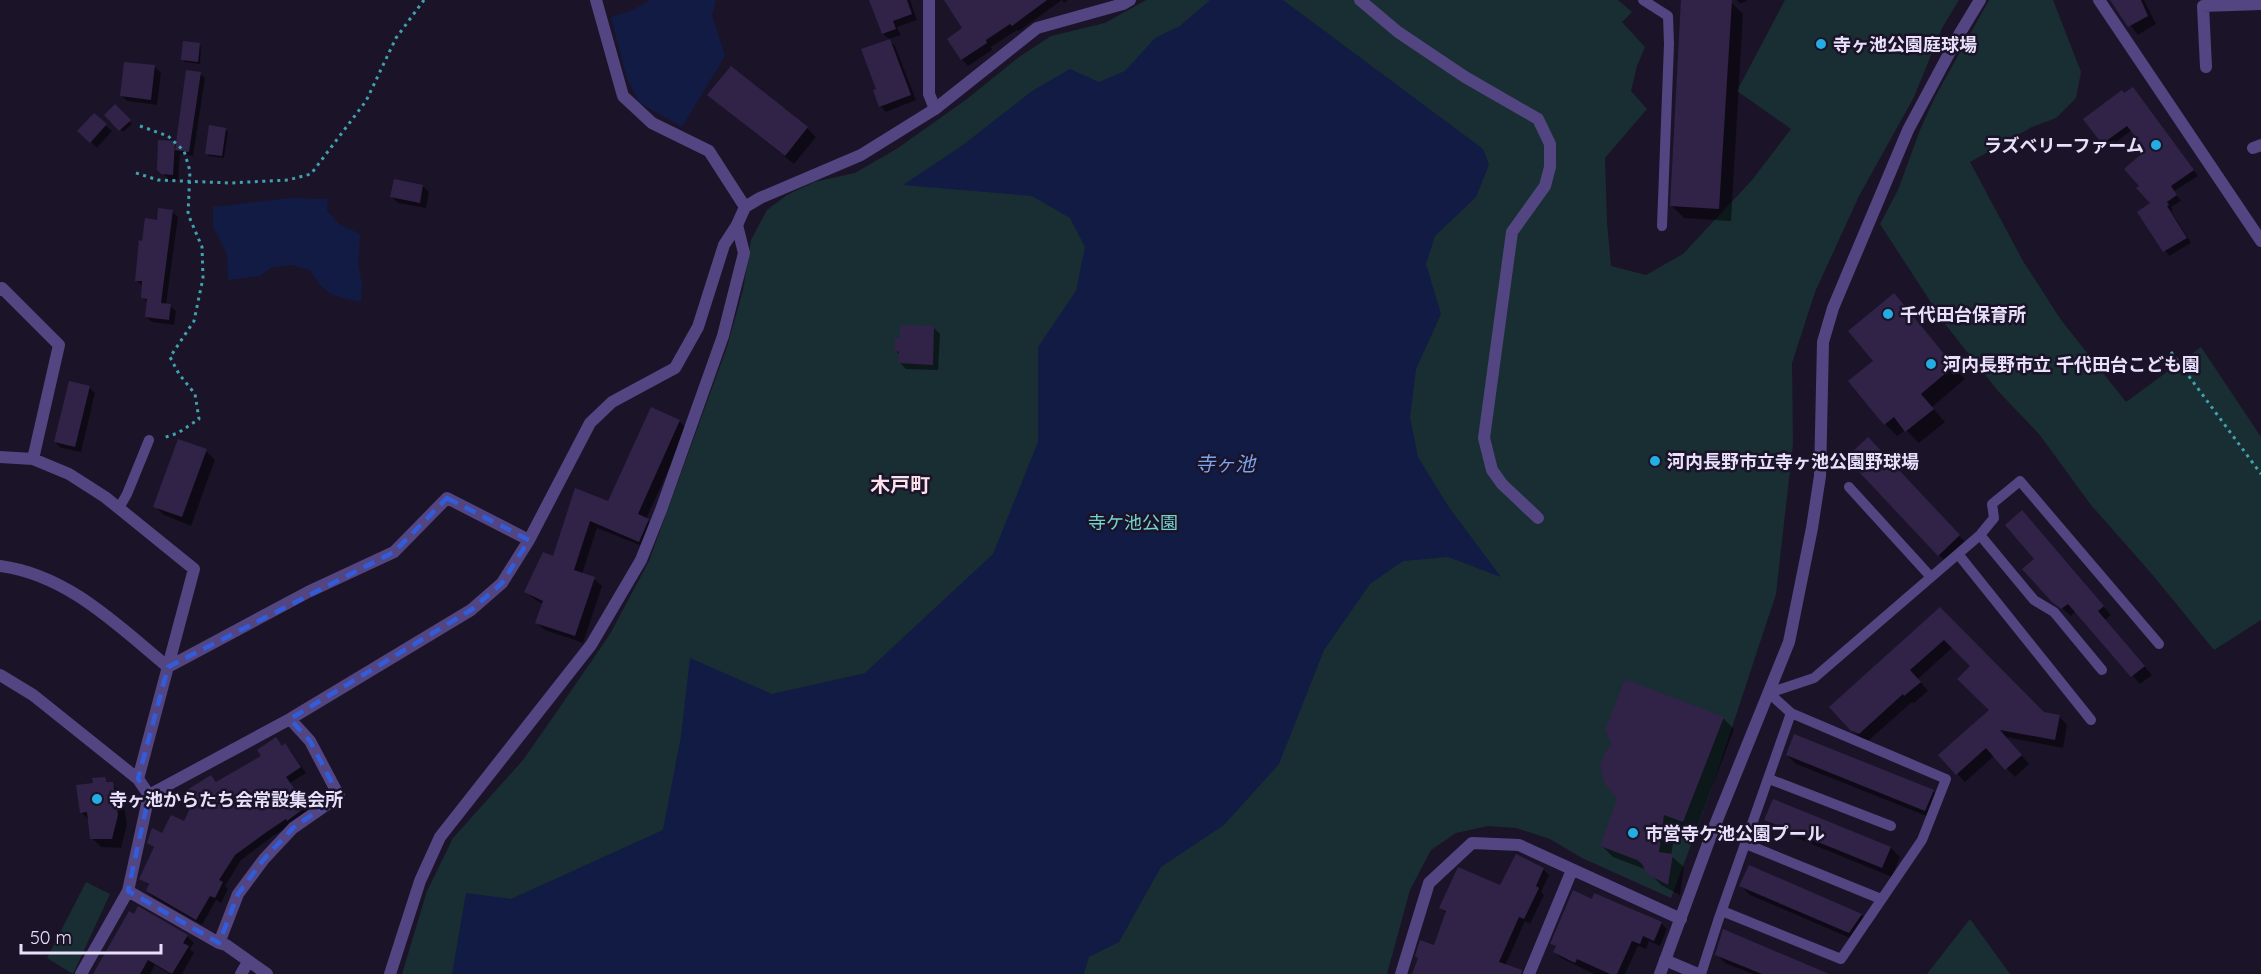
<svg xmlns="http://www.w3.org/2000/svg" width="2261" height="974" font-family="Quicksand,'Noto Sans JP',sans-serif">
	<style>
		.green { fill: #182e32 }
		.water { fill: #121b43 }
		.shadow { fill: #0007 }
		.building { fill: #312347 }
		.lines { fill: none; stroke-linecap: round; stroke-linejoin: round }
		.path { stroke: #41a1ae; stroke-width: 3; stroke-dasharray: 3 4.5; stroke-linecap: butt }
		.service { stroke: #534581; stroke-width: 10 }
		.minor { stroke: #534581; stroke-width: 12 }
		.tertiary { stroke: #534581; stroke-width: 12 }
		.marked { fill: none; stroke: #315ddc; stroke-width: 4.5; stroke-dasharray: 12 8; stroke-linejoin: round }
		.poi-dot { fill: #24ade2; stroke: #1b1429; stroke-width: 2 }
		.labels { text-anchor: middle; dominant-baseline: central; stroke-width: 5; stroke-linejoin: round; paint-order: stroke }
		.poi-label { font-size: 18px; font-weight: bold; fill: #e8e0fb; stroke: #1b1429; text-anchor: start }
		.park-label { font-size: 18px; fill: #74d3cd; stroke: #1b1429 }
		.water-label { font-size: 20px; font-style: italic; fill: #7ba4ee; stroke: #1b1429 }
		.neighbourhood-label { font-size: 20px; font-weight: bold; fill: #fbe2ed; stroke: #1b1429 }
	</style>
	<rect width="100%" height="100%" fill="#1b1429"/>
	<path class="green" d="M 1146,0 L 1618,0 L 1632,12 L 1622,22 L 1645,47 L 1637,66 L 1631,91 L 1647,109 L 1605,158 L 1607,223 L 1611,266 L 1646,275 L 1683,254 L 1752,180 L 1791,129 L 1737,91 L 1785,0 L 1959,0 L 1942,28 L 1914,97 L 1859,196 L 1815,292 L 1792,363 L 1793,444 L 1776,594 L 1709,797 L 1671,898 L 1582,858 L 1550,839 L 1516,828 L 1488,826 L 1456,833 L 1431,850 L 1410,890 L 1387,974 L 402,974 L 427,891 L 453,838 L 523,760 L 560,707 L 610,634 L 649,561 L 727,347 L 743,290 L 751,240 L 767,210 L 787,195 L 814,182 L 855,173 L 898,148 L 967,99 L 1019,57 L 1051,36 L 1105,23 Z
		M 1989,0 L 2053,0 L 2081,72 L 2076,98 L 2056,118 L 2032,127 L 1970,162 L 2023,261 L 2061,320 L 2126,402 L 2201,347 L 2261,437 L 2261,620 L 2214,650 L 2151,573 L 2091,505 L 2039,434 L 1998,391 L 1945,324 L 1880,224 L 1898,190 L 1920,130 L 1935,97 Z
		M 86,882 L 110,894 L 73,974 L 47,958 Z
		M 1970,919 L 2010,974 L 1927,974 Z"/>
	<path class="water" d="M 650,0 L 716,0 L 712,15 L 725,56 L 682,127 L 640,103 L 627,79 L 611,17 L 633,10 Z
		M 1210,0 L 1283,0 L 1483,149 L 1489,165 L 1476,197 L 1435,236 L 1426,264 L 1441,314 L 1416,369 L 1410,418 L 1418,457 L 1448,506 L 1501,577 L 1448,557 L 1403,561 L 1370,584 L 1324,650 L 1279,764 L 1224,825 L 1161,867 L 1119,942 L 1089,957 L 1084,974 L 452,974 L 466,893 L 511,899 L 663,830 L 681,736 L 690,658 L 772,694 L 865,673 L 993,554 L 1038,442 L 1038,347 L 1076,291 L 1085,247 L 1070,218 L 1032,196 L 903,185 L 963,145 L 1032,91 L 1070,69 L 1099,82 L 1125,71 L 1155,38 L 1180,26 Z
		M 289,198 L 328,199 L 327,211 L 339,224 L 360,234 L 358,263 L 362,284 L 361,302 C 333,296 326,296 310,270 L 291,265 L 270,268 L 260,276 L 228,280 L 227,255 L 213,226 L 213,207 Z"/>
	<path class="shadow" d="M 880,0 L 910,0 L 917,20 L 897,27 L 901,35 L 889,39 L 883,34 L 872,3 Z
		M 951,0 L 1068,0 L 1064,3 L 1062,0 L 1019,31 L 1017,30 L 991,47 L 992,50 L 968,66 L 962,59 L 964,29 Z
		M 1682,0 L 1731,2 L 1743,14 L 1731,221 L 1684,218 L 1672,206 Z
		M 1737,0 L 1748,0 L 1740,4 Z
		M 2111,0 L 2144,0 L 2156,24 L 2138,35 Z
		M 890,41 L 895,46 L 916,100 L 886,112 L 880,106 Z
		M 199,45 L 201,47 L 200,64 L 185,62 L 183,60 Z
		M 155,67 L 161,73 L 157,105 L 127,101 L 121,95 Z
		M 200,74 L 205,78 L 193,156 L 180,154 L 178,180 L 169,180 L 159,169 L 174,142 L 177,146 Z
		M 2133,89 L 2198,176 L 2174,191 L 2181,201 L 2171,207 L 2173,210 L 2171,211 L 2191,243 L 2169,256 L 2139,212 L 2152,204 L 2141,186 L 2148,151 L 2132,130 L 2108,148 L 2085,120 Z
		M 719,104 L 807,128 L 816,137 L 794,164 Z
		M 115,106 L 132,124 L 123,132 L 106,115 Z
		M 94,115 L 112,131 L 97,148 L 79,131 Z
		M 225,129 L 228,132 L 224,158 L 209,156 L 207,153 Z
		M 423,186 L 429,192 L 426,208 L 398,203 L 392,197 Z
		M 172,211 L 178,217 L 166,305 L 170,306 L 176,311 L 174,325 L 152,322 L 146,317 L 148,303 L 143,298 L 142,286 L 136,280 L 144,242 L 158,222 Z
		M 1894,296 L 1965,379 L 1932,407 L 1945,422 L 1919,443 L 1906,430 L 1897,436 L 1885,424 Z
		M 934,328 L 940,334 L 938,370 L 906,369 L 900,363 L 900,355 L 896,351 Z
		M 89,387 L 95,393 L 81,452 L 61,448 L 55,442 Z
		M 679,421 L 687,429 L 646,519 L 656,528 L 647,548 L 597,528 L 582,574 L 594,579 L 602,586 L 583,643 L 545,630 L 537,623 L 543,604 L 534,599 L 526,592 L 554,558 L 576,490 L 609,503 Z
		M 1877,448 L 1968,545 L 1948,564 L 1939,555 Z
		M 206,451 L 215,460 L 191,526 L 164,515 L 154,506 Z
		M 2030,521 L 2111,615 L 2105,620 L 2152,675 L 2140,684 L 2076,611 L 2071,616 L 2054,601 L 2036,559 Z
		M 1940,609 L 2044,713 L 2059,716 L 2067,725 L 2063,748 L 2006,737 L 2029,764 L 2015,777 L 1994,756 L 1965,782 L 1957,774 L 1991,710 L 1972,666 L 1953,647 L 1918,679 L 1928,691 L 1914,703 L 1912,702 L 1868,741 L 1860,738 L 1851,729 Z
		M 1723,718 L 1734,729 L 1695,833 L 1676,826 L 1671,856 L 1684,867 L 1680,895 L 1661,885 L 1647,870 L 1613,857 L 1601,845 Z
		M 276,739 L 283,747 L 285,745 L 291,751 L 306,773 L 290,783 L 312,813 L 273,836 L 241,860 L 225,886 L 228,889 L 221,903 L 216,900 L 202,925 L 153,897 L 147,891 L 150,886 L 141,879 L 155,849 L 149,842 L 185,823 L 211,776 L 218,783 L 263,757 Z
		M 1787,755 L 1933,791 L 1942,800 L 1934,819 L 1796,764 Z
		M 105,779 L 122,793 L 127,825 L 121,848 L 101,847 L 92,838 L 90,821 L 81,812 L 95,784 Z
		M 1766,820 L 1891,848 L 1900,857 L 1892,877 L 1775,829 Z
		M 1749,867 L 1862,915 L 1871,924 L 1859,942 L 1750,895 L 1741,886 Z
		M 1543,869 L 1549,875 L 1541,892 L 1544,895 L 1530,924 L 1525,921 L 1505,966 L 1518,974 L 1414,974 L 1435,947 L 1447,914 L 1441,908 L 1501,887 Z
		M 1592,901 L 1661,923 L 1667,929 L 1660,946 L 1649,941 L 1646,949 L 1638,946 L 1625,974 L 1594,974 L 1561,958 L 1555,952 L 1557,948 L 1552,943 Z
		M 187,936 L 194,943 L 190,949 L 194,953 L 182,974 L 170,974 L 155,965 L 150,974 L 94,974 Z
		M 1717,954 L 1826,974 L 1753,974 L 1725,963 Z"/>
	<path class="building" d="M 869,0 L 907,0 L 912,14 L 893,21 L 896,29 L 882,34 Z
		M 944,0 L 1047,0 L 1012,26 L 1010,24 L 986,40 L 987,43 L 961,60 L 947,39 L 962,28 Z
		M 1681,0 L 1732,0 L 1719,209 L 1670,206 Z
		M 2110,0 L 2141,0 L 2148,16 L 2128,27 Z
		M 890,39 L 911,95 L 879,107 L 873,90 L 876,89 L 861,49 Z
		M 183,41 L 200,43 L 198,62 L 181,60 Z
		M 124,62 L 155,65 L 151,100 L 120,96 Z
		M 731,66 L 808,127 L 785,156 L 707,95 Z
		M 186,70 L 201,72 L 189,152 L 175,150 Z
		M 2133,87 L 2194,170 L 2171,186 L 2177,195 L 2167,202 L 2169,205 L 2167,206 L 2187,238 L 2163,252 L 2137,212 L 2150,203 L 2136,188 L 2139,186 L 2124,169 L 2146,150 L 2127,126 L 2102,144 L 2083,119 L 2122,90 L 2124,93 Z
		M 115,104 L 131,120 L 119,131 L 104,115 Z
		M 94,113 L 107,124 L 90,143 L 77,131 Z
		M 209,125 L 226,128 L 222,156 L 205,154 Z
		M 158,140 L 175,141 L 173,175 L 161,174 L 157,170 Z
		M 394,179 L 423,185 L 420,203 L 390,197 Z
		M 158,208 L 173,210 L 161,303 L 171,304 L 169,320 L 145,317 L 147,299 L 141,298 L 142,281 L 135,281 L 139,240 L 142,241 L 145,218 L 157,220 Z
		M 1894,293 L 1954,366 L 1921,394 L 1934,409 L 1905,432 L 1894,417 L 1884,425 L 1848,381 L 1873,361 L 1848,331 Z
		M 900,325 L 934,326 L 933,365 L 898,363 L 899,352 L 894,351 L 895,338 L 900,338 Z
		M 69,381 L 90,386 L 75,447 L 54,442 Z
		M 651,407 L 680,420 L 638,514 L 649,519 L 639,542 L 590,521 L 574,570 L 595,577 L 575,636 L 535,623 L 543,601 L 524,592 L 543,552 L 553,556 L 575,488 L 608,501 Z
		M 1868,437 L 1960,535 L 1938,556 L 1846,458 Z
		M 178,439 L 207,449 L 182,517 L 153,507 Z
		M 2022,510 L 2104,606 L 2098,611 L 2145,666 L 2131,677 L 2068,604 L 2061,609 L 2052,602 L 2022,569 L 2034,559 L 2005,525 Z
		M 1940,607 L 2044,712 L 2060,715 L 2055,740 L 2000,730 L 2022,755 L 2005,770 L 1986,748 L 1956,775 L 1938,755 L 1989,710 L 1957,679 L 1970,666 L 1944,640 L 1910,670 L 1921,682 L 1904,696 L 1903,694 L 1859,734 L 1850,730 L 1829,707 Z
		M 1625,679 L 1724,717 L 1683,822 L 1664,815 L 1659,852 L 1673,854 L 1668,885 L 1647,874 L 1642,864 L 1637,860 L 1600,846 L 1617,799 L 1605,784 L 1600,767 L 1605,752 L 1612,745 L 1605,730 Z
		M 1794,734 L 1934,790 L 1925,811 L 1786,755 Z
		M 276,737 L 282,746 L 285,743 L 301,767 L 286,777 L 307,806 L 287,821 L 286,819 L 268,831 L 235,855 L 219,880 L 223,882 L 215,898 L 210,896 L 196,920 L 146,891 L 149,884 L 139,879 L 154,847 L 147,843 L 152,828 L 162,833 L 171,815 L 184,821 L 194,800 L 187,790 L 211,775 L 216,782 L 261,756 L 257,750 Z
		M 105,777 L 107,782 L 113,782 L 118,815 L 112,839 L 90,839 L 87,812 L 80,813 L 76,785 L 93,783 L 92,778 Z
		M 1773,799 L 1891,847 L 1882,868 L 1764,820 Z
		M 1516,854 L 1544,868 L 1536,886 L 1539,888 L 1524,919 L 1519,917 L 1499,962 L 1522,970 L 1521,974 L 1412,974 L 1418,958 L 1415,956 L 1420,940 L 1434,945 L 1446,911 L 1439,908 L 1458,867 L 1500,885 Z
		M 1749,865 L 1862,914 L 1849,933 L 1739,886 Z
		M 1573,890 L 1592,899 L 1594,893 L 1662,922 L 1654,941 L 1643,936 L 1640,944 L 1632,941 L 1617,974 L 1610,974 L 1577,959 L 1575,963 L 1553,952 L 1556,946 L 1550,944 Z
		M 138,906 L 188,935 L 183,943 L 189,946 L 172,974 L 148,960 L 140,974 L 93,974 L 129,911 L 134,914 Z
		M 1723,929 L 1829,974 L 1762,974 L 1715,955 Z"/>
	<g class="lines">
		<path class="path" d="M 140,126 L 168,136 L 184,151 L 190,171 L 188,214 L 202,247 L 203,278 L 194,321 L 170,357 L 179,374 L 195,394 L 199,419 L 178,433 L 163,438
			M 136,173 L 158,180 L 230,183 L 288,180 L 311,174 L 366,101 L 396,38 L 424,0
			M 2171,352 L 2261,474"/>
		<path class="service" d="M 1643,0 L 1668,16 L 1669,44 L 1662,226
			M 1849,487 L 1930,576
			M 119,508 L 127,494 L 149,440
			M 1980,535 L 2034,600 L 2054,612 L 2102,670
			M 1958,554 L 2091,720
			M 1769,693 L 1814,678 L 1980,535 L 1994,518 L 1992,504 L 2020,481 L 2159,644
			M 1769,779 L 1891,826
			M 1746,844 L 1881,899
			M 1722,911 L 1841,959 L 1922,840 L 1946,779 L 1791,713 L 1769,693
			M 1701,974 L 1718,921 L 1791,713"/>
		<path class="minor" d="M 596,0 L 623,96 L 652,123 L 709,151 L 745,207
			M 929,0 L 929,94 L 935,109
			M 1360,0 L 1398,32 L 1465,77 L 1538,119 L 1550,144 L 1550,167 L 1545,186 L 1512,232 L 1484,438 L 1492,470 L 1502,484 L 1538,518
			M 2206,67 L 2203,6 L 2261,4
			M 2253,148 L 2261,145
			M 0,290 L 2,288 L 59,345 L 33,459 L 69,474 L 105,497 L 194,569 L 138,779
			M 0,457 L 33,459
			M 0,566 C 68,575 117,625 168,667
			M 168,667 L 308,592 L 394,552 L 447,498 L 529,540
			M 0,675 L 33,695 L 138,779 L 149,795 L 128,891 L 81,974
			M 149,795 L 290,719 L 471,610 L 502,583 L 529,540 L 590,423 L 612,402 L 675,368 L 698,327 L 724,245 L 737,225
			M 128,891 L 219,943 L 238,894 L 264,859 L 293,828 L 339,796 L 310,741 L 290,719
			M 219,943 L 226,945 L 267,974
			M 1665,960 L 1698,974
			M 241,974 L 248,962
			M 390,974 L 420,881 L 440,837 L 591,645 L 641,560 L 661,510 L 723,336 L 744,253 L 737,225
			M 1401,974 L 1429,883 L 1472,843 L 1519,845 L 1681,919
			M 1529,974 L 1572,870"/>
		<path class="tertiary" d="M 2099,0 L 2261,241
			M 737,225 L 745,207 L 760,198 L 861,155 L 935,109 L 1037,28 L 1123,4 L 1130,0
			M 1660,974 L 1713,830 L 1789,642 L 1812,528 L 1820,476 L 1823,342 L 1833,308 L 1908,130 L 1960,33 L 1980,0"/>
	</g>
	<path class="marked" d="M 447,498 L 529,540 L 502,583 L 471,610 L 290,719 L 310,741 L 339,796 L 293,828 L 264,859 L 238,894 L 219,943 L 128,891 L 149,795 L 138,779 L 168,667 L 394,552 Z"/>
	<g class="poi-dot">
		<circle cx="1821" cy="44" r="6"/>
		<circle cx="2156" cy="145" r="6"/>
		<circle cx="1888" cy="314" r="6"/>
		<circle cx="1931" cy="364" r="6"/>
		<circle cx="1655" cy="461" r="6"/>
		<circle cx="97" cy="799" r="6"/>
		<circle cx="1633" cy="833" r="6"/>
	</g>
	<g class="labels">
		<g class="poi-label">
			<text x="1833" y="44">寺ヶ池公園庭球場</text>
			<text x="2144" y="145" text-anchor="end">ラズベリーファーム</text>
			<text x="1900" y="314">千代田台保育所</text>
			<text x="1943" y="364">河内長野市立 千代田台こども園</text>
			<text x="1667" y="461">河内長野市立寺ヶ池公園野球場</text>
			<text x="109" y="799">寺ヶ池からたち会常設集会所</text>
			<text x="1645" y="833">市営寺ケ池公園プール</text>
		</g>
		<g class="park-label">
			<text x="1133" y="522">寺ケ池公園</text>
		</g>
		<g class="water-label">
			<text x="1225" y="463">寺ヶ池</text>
		</g>
		<g class="neighbourhood-label">
			<text x="900" y="484">木戸町</text>
		</g>
	</g>
	<path d="M21 944v9h140v-9" fill="none" stroke="#e8e0fb" stroke-width="3"/>
	<text x="30" y="944" font-size="18" fill="#e8e0fb" stroke="#1b1429" stroke-width="4.5" paint-order="stroke">50 m</text>
</svg>
